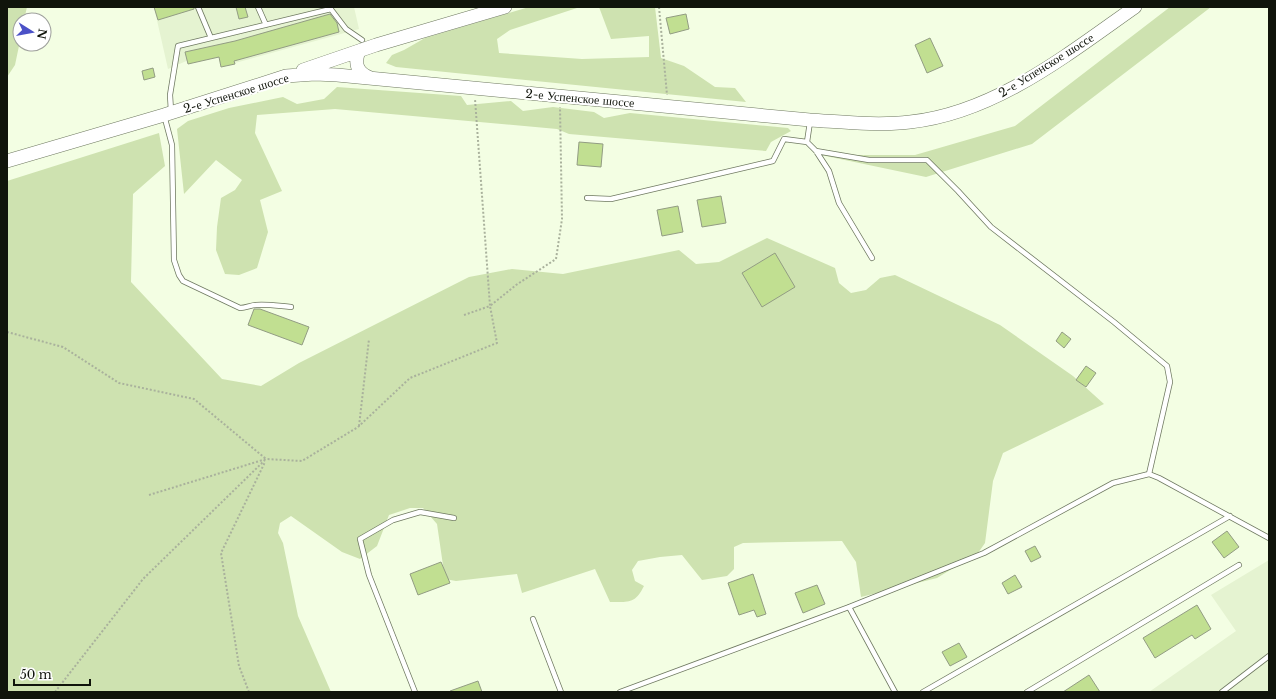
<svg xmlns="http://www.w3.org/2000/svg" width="1276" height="699" font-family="'Libre Baskerville',serif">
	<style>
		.built { fill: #e5f3d1 }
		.green { fill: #cee2b0 }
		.building { fill: #c1df91; stroke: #929c83 }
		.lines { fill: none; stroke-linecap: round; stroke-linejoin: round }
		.lane-casing { stroke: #6f7961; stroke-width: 6 }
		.secondary-casing { stroke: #6f7961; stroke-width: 14 }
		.path { stroke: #a9b19c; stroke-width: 2; stroke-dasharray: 2 2; stroke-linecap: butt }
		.lane { stroke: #fff; stroke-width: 4.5 }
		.secondary { stroke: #fff; stroke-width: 13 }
		.labels { text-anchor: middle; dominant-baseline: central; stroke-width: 4; stroke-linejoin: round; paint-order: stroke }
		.street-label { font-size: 12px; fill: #10140b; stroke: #fff }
	</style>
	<rect width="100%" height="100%" fill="#f3fee3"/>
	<path class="built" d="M 154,7 L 354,7 L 359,29 L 235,63 L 230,42 L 168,69 Z
		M 1269,560 L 1269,692 L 1149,692 L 1236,631 L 1211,595 Z"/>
	<path class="green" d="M 7,7 L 27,7 L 24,20 L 20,20 L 20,41 L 15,65 L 7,77 Z
		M 529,7 L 580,7 L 510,30 L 497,39 L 499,53 L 582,59 L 649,57 L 649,36 L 611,39 L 599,7 L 655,7 L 661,58 L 684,66 L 715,87 L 735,88 L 746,102 L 396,67 L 386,63 L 392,55 L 404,50 L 425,38 Z
		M 1170,7 L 1211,7 L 1032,144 L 926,177 L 821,155 L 915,155 L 1015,126 Z
		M 337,87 L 461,96 L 467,105 L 511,101 L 523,111 L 553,107 L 594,112 L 604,118 L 630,113 L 788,128 L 791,131 L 771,142 L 766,151 L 569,134 L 557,129 L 335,109 L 257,115 L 255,133 L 282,191 L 260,200 L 268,232 L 257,268 L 239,275 L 225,274 L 216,250 L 217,227 L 221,198 L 235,190 L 242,180 L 216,160 L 184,194 L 177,129 L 188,121 L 229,108 L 283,97 L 297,104 L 324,99 Z
		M 159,133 L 165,166 L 133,194 L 131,282 L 222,379 L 261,386 L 299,363 L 469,277 L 512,269 L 563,274 L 679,250 L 696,264 L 719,262 L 767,238 L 835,268 L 839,283 L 851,293 L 866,290 L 880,278 L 895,275 L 1000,325 L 1073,376 L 1104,404 L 1003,453 L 993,481 L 985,543 L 978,553 L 937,578 L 861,597 L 856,562 L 842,541 L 743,543 L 734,547 L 734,569 L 727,576 L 702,580 L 682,555 L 660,557 L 638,561 L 632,570 L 635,581 L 644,586 C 635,604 629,602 610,602 L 595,569 L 522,593 L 517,574 L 456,581 L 445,579 L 437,524 L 423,508 L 410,508 L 389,515 L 377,546 L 360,559 L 342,552 L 291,516 L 280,523 L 278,533 L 283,543 L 298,616 L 331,692 L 7,692 L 7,181 Z"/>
	<path class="building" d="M 154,7 L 194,7 L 194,9 L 158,20 Z
		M 236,7 L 245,7 L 248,17 L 239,19 Z
		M 330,14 L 337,23 L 339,32 L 234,61 L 235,64 L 221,67 L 219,57 L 188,64 L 185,52 L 235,41 Z
		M 686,14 L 689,29 L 670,34 L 666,18 Z
		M 930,38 L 943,66 L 927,73 L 915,45 Z
		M 153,68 L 155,77 L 144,80 L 142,71 Z
		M 579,142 L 603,144 L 601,167 L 577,165 Z
		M 721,196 L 726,223 L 702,227 L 697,200 Z
		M 678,206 L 683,232 L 662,236 L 657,210 Z
		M 775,253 L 795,287 L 762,307 L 742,273 Z
		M 254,309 L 260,309 L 309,327 L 302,345 L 248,325 Z
		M 1062,332 L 1071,339 L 1064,348 L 1056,341 Z
		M 1086,366 L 1096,373 L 1086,387 L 1076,380 Z
		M 1227,531 L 1239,547 L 1224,558 L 1212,542 Z
		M 1035,546 L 1041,557 L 1031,562 L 1025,551 Z
		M 441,562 L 450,583 L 418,595 L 410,574 Z
		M 753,574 L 766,614 L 757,617 L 754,610 L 739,615 L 728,583 Z
		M 1015,575 L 1022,587 L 1008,594 L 1002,583 Z
		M 817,585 L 825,604 L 803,613 L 795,593 Z
		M 1197,605 L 1211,629 L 1195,639 L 1192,635 L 1155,658 L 1143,638 Z
		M 959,643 L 967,657 L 950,666 L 942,652 Z
		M 1089,675 L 1100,692 L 1063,692 Z
		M 478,681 L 482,692 L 450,692 L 450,691 Z"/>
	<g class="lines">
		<defs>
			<path id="lane" d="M 198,7 L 211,38
				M 258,7 L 266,25
				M 330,8 L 346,29 L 362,40
				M 171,111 L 170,95 L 178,46 L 331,9
				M 164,115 L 172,145 L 174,260 L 179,275 L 183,281 L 240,308 C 246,308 251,305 256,305 C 267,304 279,306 291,307
				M 807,142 L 816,151 L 829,171 L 839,203 L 872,258
				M 816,151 L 869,160 L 927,160 L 958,191 L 991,227 L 1114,322 L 1167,366 L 1170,382 L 1149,474
				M 587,198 L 611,199 L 773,161 L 784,139 L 807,142 L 810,122
				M 849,607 L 895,692
				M 533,619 L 561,692
				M 415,692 L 369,575 L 360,539 L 393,520 L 420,512 L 454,518
				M 620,692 L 849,607 L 984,553 L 1113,483 L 1149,474 L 1159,478 L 1269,538
				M 923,692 L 1230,516
				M 1027,692 L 1239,565
				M 1222,692 L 1269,656"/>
			<path id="secondary" d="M 359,51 C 354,64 357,73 371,78
				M 303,70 L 376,45 L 505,7
				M 7,161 L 164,115 L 286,76 L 315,74 L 337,75 L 810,120 C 843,122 877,126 910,122 C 995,113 1068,54 1135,7"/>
		</defs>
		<use href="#lane" class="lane-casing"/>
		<use href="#secondary" class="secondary-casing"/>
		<path class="path" d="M 659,7 L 667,95
			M 464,315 L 490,306 L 475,99
			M 7,332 L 63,347 L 119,383 L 194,399 L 266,459
			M 359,426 L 369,339
			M 149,495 L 266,459 L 302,461 L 358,427 L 410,378 L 497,343 L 490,306 L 516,285 L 556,259 L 562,219 L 560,107
			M 55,692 L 143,579 L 265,460
			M 249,692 L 239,666 L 221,553 L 265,462"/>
		<use href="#lane" class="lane"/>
		<use href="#secondary" class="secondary"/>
	</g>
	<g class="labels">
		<g class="street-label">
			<text transform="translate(1046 65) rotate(-32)">2-е Успенское шоссе</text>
			<text transform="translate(236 93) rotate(-17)">2-е Успенское шоссе</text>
			<text transform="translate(580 98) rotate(5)">2-е Успенское шоссе</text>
		</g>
	</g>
	<rect width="1276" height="699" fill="none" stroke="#10140b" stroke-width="16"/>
	<g transform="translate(32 32) rotate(101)"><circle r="19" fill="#ffffff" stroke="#9fa19d"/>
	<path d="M0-3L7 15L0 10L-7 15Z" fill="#4b51c7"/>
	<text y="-6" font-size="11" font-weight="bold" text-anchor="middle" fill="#10140b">N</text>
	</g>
	<path d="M14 679v6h76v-6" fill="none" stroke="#10140b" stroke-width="2"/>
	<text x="20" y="679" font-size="12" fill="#10140b" stroke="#ffffff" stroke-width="3" paint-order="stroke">50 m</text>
</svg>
